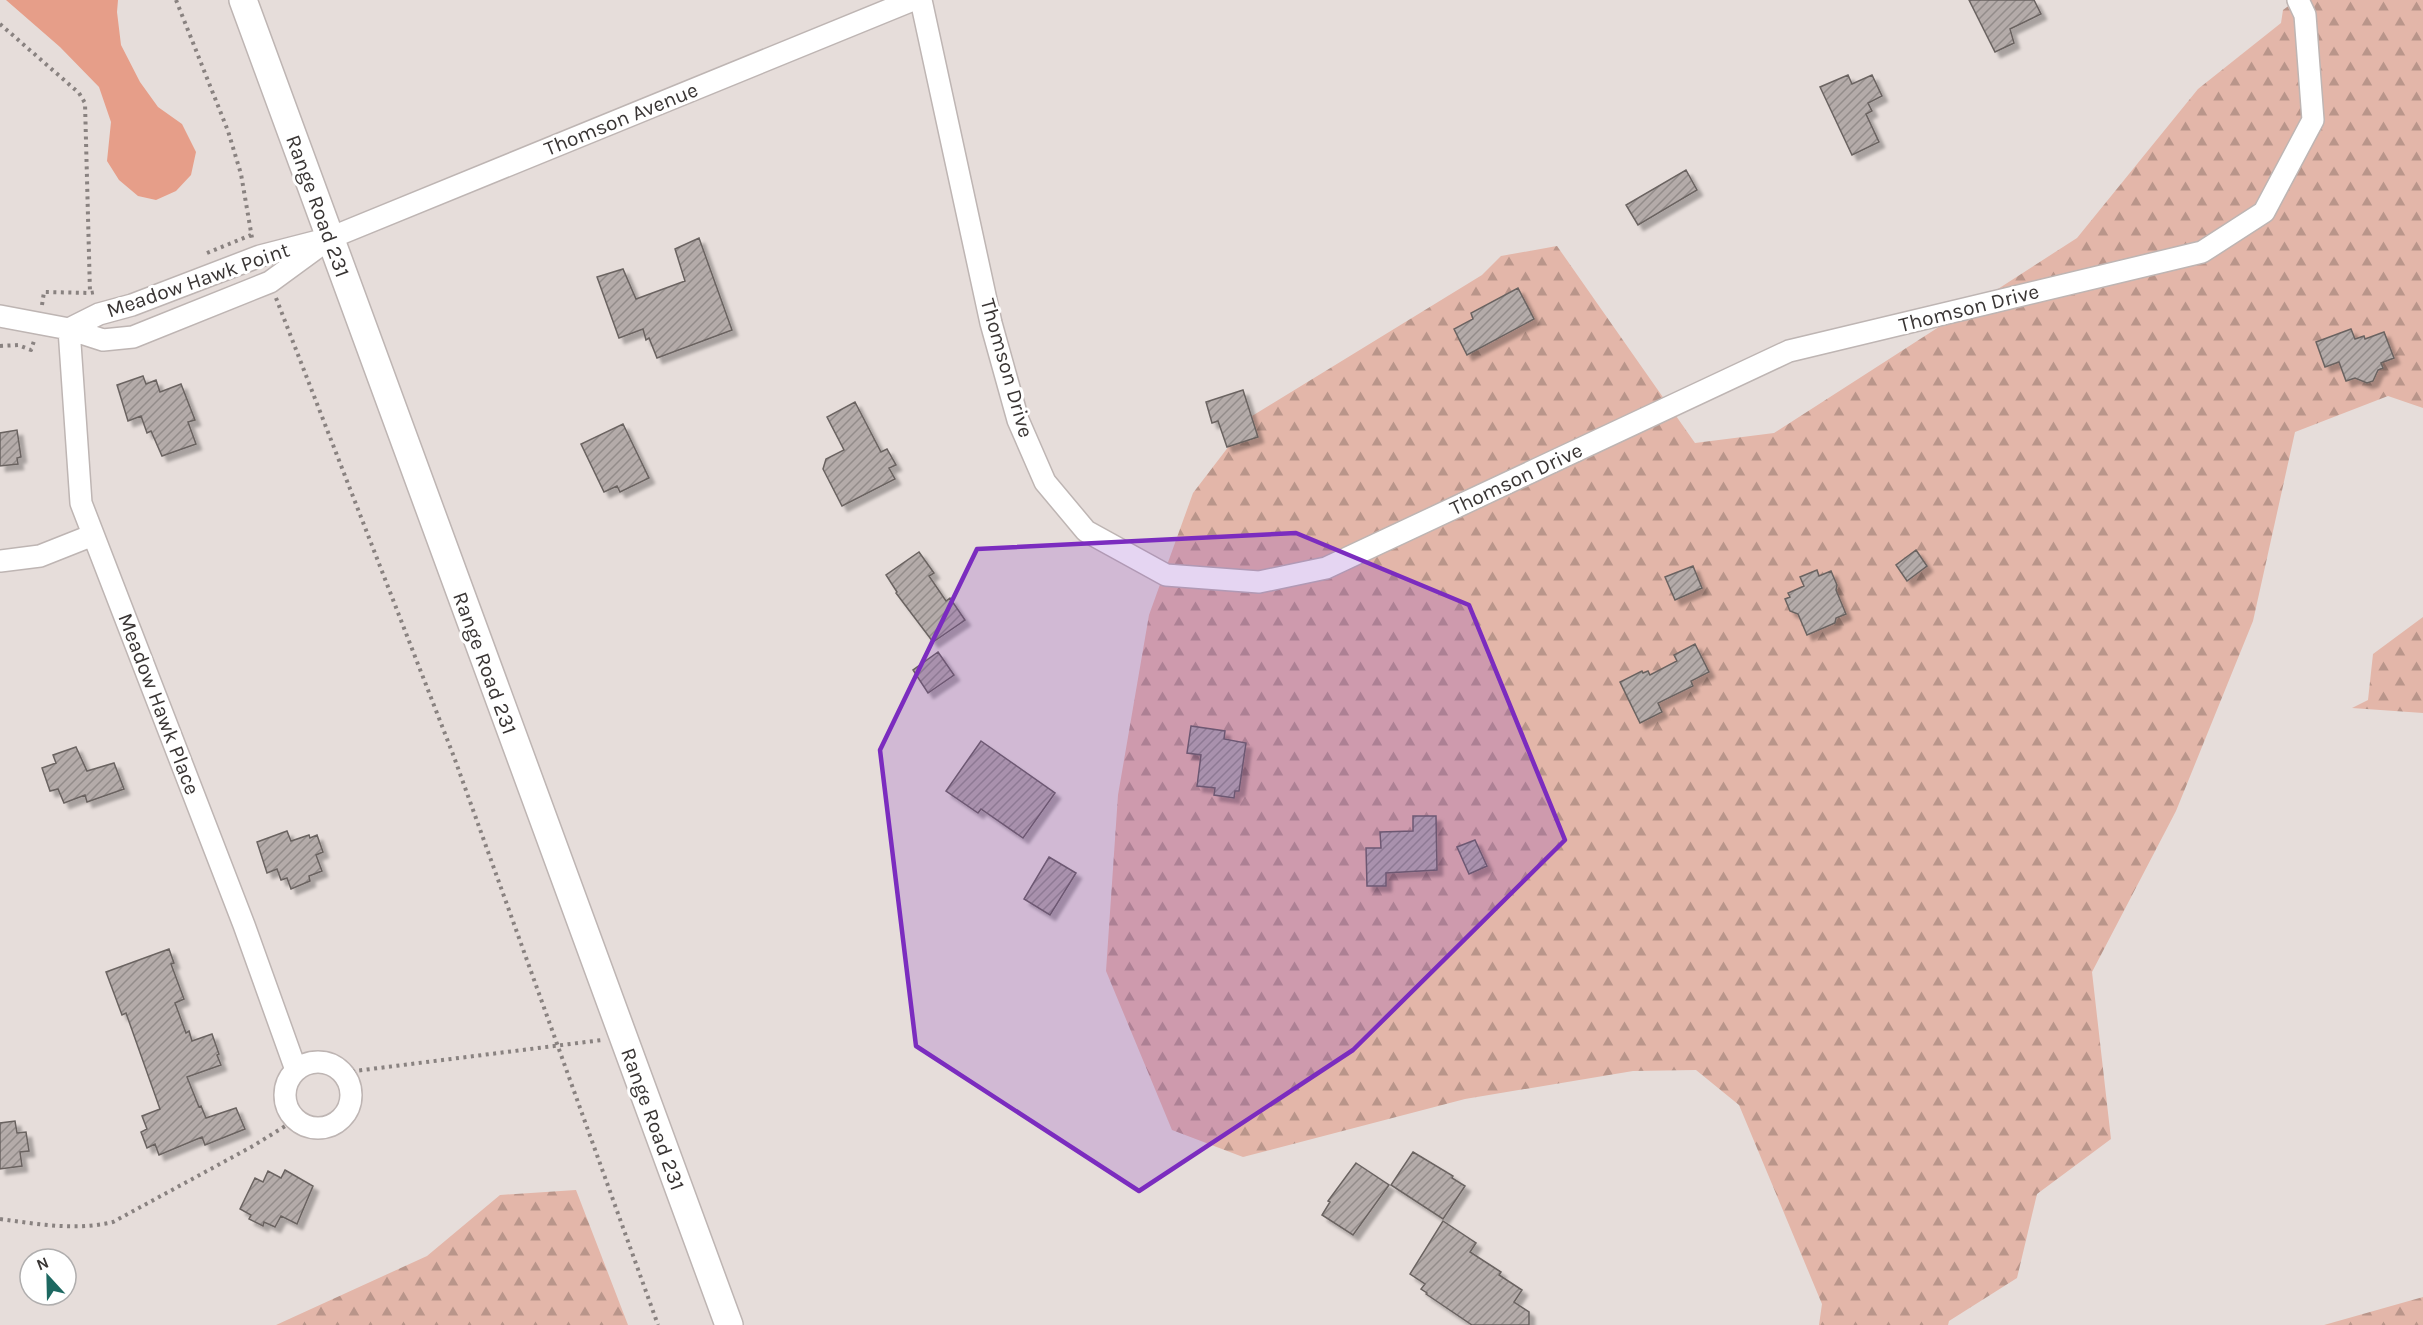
<svg xmlns="http://www.w3.org/2000/svg" width="2423" height="1325" font-family="Karla,sans-serif">
	<style>
		.forest { fill: url(#forest-firs) }
		.water { fill: #e69e89 }
		.building { fill: url(#building-hatch); stroke: #6a6361; stroke-width: 1.5; filter: url(#shadow) }
		.lines { fill: none; stroke-linecap: round; stroke-linejoin: round }
		.minor-casing { stroke: #beb5b3; stroke-width: 24 }
		.tertiary-casing { stroke: #beb5b3; stroke-width: 30 }
		.path { stroke: #898280; stroke-width: 4; stroke-dasharray: 3 4.5; stroke-linecap: butt }
		.minor { stroke: #fff; stroke-width: 21 }
		.tertiary { stroke: #fff; stroke-width: 27 }
		.marked { fill: #7b2cbf; fill-opacity: 0.2; stroke: #7b2cbf; stroke-width: 4.5; stroke-linejoin: round }
		.labels { text-anchor: middle; dominant-baseline: central; stroke-width: 6; stroke-linejoin: round; paint-order: stroke }
		.street-label { font-size: 21px; fill: #393534; stroke: #fff }
	</style>
	<defs>
		<pattern id="forest-firs" width="22" height="20" patternUnits="userSpaceOnUse" patternTransform="scale(1.5)"><rect width="22" height="20" fill="#e3b6a9"/><path d="M5 1l3.5 6h-7zM16 11l3.5 6h-7z" fill="#b9958a"/></pattern>
		<pattern id="building-hatch" width="6" height="6" patternUnits="userSpaceOnUse" patternTransform="scale(1.5)"><rect width="6" height="6" fill="#b4aba9"/><path d="M-1 1l2-2M0 6l6-6M5 7l2-2" fill="none" stroke="#938c8a"/></pattern>
		<filter id="shadow"><feDropShadow dx="5.5" dy="5.5" stdDeviation="1.5" flood-color="#0004"/></filter>
	</defs>
	<rect width="100%" height="100%" fill="#e6ddda"/>
	<path class="forest" d="M 2296,0 L 2423,0 L 2423,408 L 2388,396 L 2295,432 L 2253,621 L 2176,811 L 2092,972 L 2111,1139 L 2037,1194 L 2017,1278 L 1949,1321 L 1948,1325 L 1819,1325 L 1822,1304 L 1739,1105 L 1696,1070 L 1633,1071 L 1465,1099 L 1243,1157 L 1172,1130 L 1106,971 L 1118,795 L 1149,615 L 1193,493 L 1252,416 L 1482,275 L 1501,256 L 1557,246 L 1695,443 L 1774,433 L 2077,238 L 2198,89 L 2281,23 L 2283,10 Z
		M 2423,617 L 2423,713 L 2352,708 L 2368,700 L 2373,654 Z
		M 576,1190 L 628,1325 L 276,1325 L 427,1256 L 500,1195 Z
		M 2423,1297 L 2423,1325 L 2324,1325 Z"/>
	<path class="water" d="M 6,0 L 118,0 L 117,12 L 121,45 L 140,82 L 158,107 L 182,124 L 196,152 L 191,175 L 176,191 L 156,200 L 138,196 L 119,180 L 107,161 L 111,122 L 99,87 L 60,47 Z"/>
	<path class="building" d="M 1969,0 L 2034,0 L 2041,14 L 2010,29 L 2014,43 L 1995,52 Z
		M 1848,75 L 1852,84 L 1872,75 L 1882,96 L 1868,103 L 1872,111 L 1866,114 L 1879,142 L 1852,155 L 1820,87 Z
		M 1686,170 L 1697,190 L 1638,225 L 1626,205 Z
		M 699,238 L 732,330 L 657,358 L 649,338 L 646,340 L 643,329 L 619,338 L 597,277 L 623,269 L 636,299 L 685,281 L 675,249 Z
		M 1518,288 L 1534,319 L 1467,355 L 1454,329 L 1473,319 L 1471,313 Z
		M 2351,329 L 2355,339 L 2364,336 L 2365,339 L 2384,332 L 2394,358 L 2381,363 L 2383,368 L 2378,370 L 2373,381 L 2367,383 L 2355,378 L 2346,381 L 2339,362 L 2325,367 L 2316,342 Z
		M 143,376 L 146,384 L 156,380 L 160,392 L 181,384 L 195,420 L 188,422 L 196,444 L 162,456 L 151,431 L 147,433 L 141,416 L 128,421 L 117,385 Z
		M 1243,390 L 1258,437 L 1227,447 L 1218,421 L 1212,423 L 1206,402 Z
		M 855,402 L 881,452 L 887,449 L 896,465 L 889,468 L 895,479 L 842,506 L 823,469 L 826,459 L 844,450 L 827,417 Z
		M 623,424 L 649,478 L 620,492 L 617,486 L 604,492 L 581,444 Z
		M 17,430 L 21,457 L 17,458 L 18,464 L 0,466 L 0,433 Z
		M 1916,550 L 1927,566 L 1907,581 L 1896,565 Z
		M 919,552 L 934,573 L 929,576 L 946,601 L 950,598 L 965,620 L 933,642 L 896,593 L 897,592 L 886,575 Z
		M 1693,566 L 1702,588 L 1675,600 L 1665,577 Z
		M 1817,570 L 1819,576 L 1831,571 L 1837,585 L 1836,590 L 1846,614 L 1836,618 L 1835,623 L 1807,635 L 1798,614 L 1790,611 L 1785,599 L 1790,597 L 1788,593 L 1804,586 L 1800,577 Z
		M 1695,644 L 1709,672 L 1691,681 L 1693,686 L 1658,703 L 1662,712 L 1640,723 L 1620,682 L 1642,671 L 1643,673 L 1648,671 L 1650,675 L 1677,661 L 1674,655 Z
		M 938,652 L 954,675 L 928,693 L 913,670 Z
		M 1191,726 L 1225,731 L 1224,739 L 1246,743 L 1239,791 L 1235,791 L 1234,798 L 1214,795 L 1215,788 L 1197,786 L 1201,755 L 1187,753 Z
		M 981,741 L 1055,793 L 1023,838 L 981,809 L 978,813 L 946,791 Z
		M 76,747 L 87,771 L 114,763 L 124,789 L 87,802 L 85,795 L 64,803 L 58,789 L 50,791 L 42,768 L 56,763 L 53,755 Z
		M 1413,816 L 1436,816 L 1437,870 L 1386,873 L 1386,886 L 1367,886 L 1366,848 L 1381,848 L 1380,832 L 1413,831 Z
		M 287,831 L 291,841 L 309,835 L 310,838 L 317,835 L 323,852 L 316,855 L 322,871 L 309,876 L 310,881 L 291,889 L 287,878 L 281,880 L 277,869 L 267,873 L 257,842 Z
		M 1475,840 L 1487,866 L 1469,874 L 1457,847 Z
		M 1049,857 L 1076,873 L 1050,915 L 1024,899 Z
		M 169,949 L 174,963 L 171,964 L 184,999 L 175,1003 L 186,1033 L 189,1031 L 192,1041 L 212,1034 L 219,1054 L 217,1055 L 221,1065 L 187,1077 L 199,1107 L 201,1106 L 206,1118 L 236,1108 L 245,1129 L 205,1145 L 202,1137 L 159,1155 L 155,1144 L 147,1148 L 141,1132 L 147,1129 L 142,1116 L 160,1109 L 126,1013 L 122,1015 L 106,972 Z
		M 15,1121 L 17,1133 L 26,1132 L 29,1151 L 20,1152 L 22,1166 L 0,1169 L 0,1123 Z
		M 1413,1152 L 1453,1176 L 1452,1178 L 1465,1186 L 1443,1219 L 1391,1185 Z
		M 1356,1163 L 1389,1185 L 1353,1235 L 1322,1215 L 1330,1202 L 1328,1201 Z
		M 285,1170 L 313,1186 L 297,1224 L 281,1216 L 275,1227 L 264,1222 L 263,1226 L 249,1219 L 251,1215 L 240,1209 L 255,1178 L 263,1182 L 268,1171 L 281,1178 Z
		M 1443,1221 L 1476,1243 L 1470,1252 L 1501,1272 L 1499,1275 L 1522,1290 L 1514,1302 L 1529,1312 L 1529,1325 L 1472,1325 L 1426,1294 L 1427,1293 L 1421,1289 L 1425,1284 L 1410,1274 Z"/>
	<g class="lines">
		<defs>
			<path id="minor" d="M 921,0 L 991,323 L 1018,420 L 1045,482 L 1086,531 L 1166,575 L 1259,582 L 1326,568 L 1789,351 L 2202,252 L 2264,212 L 2313,120 L 2305,15 L 2298,0
				M 0,316 L 69,329 L 103,340 L 133,337 L 270,282 L 322,244
				M 69,329 L 99,314 L 132,305 L 260,256 L 330,238 L 913,0
				M 69,329 L 81,503 L 244,925 L 296,1070
				M 0,561 L 40,556 L 93,535
				M285 1095a33 33 0 1 1 66 0a33 33 0 1 1-66 0Z"/>
			<path id="tertiary" d="M 243,0 L 729,1325"/>
		</defs>
		<use href="#minor" class="minor-casing"/>
		<use href="#tertiary" class="tertiary-casing"/>
		<path class="path" d="M 176,0 L 228,131 L 241,174 L 252,238
			M 0,24 L 79,93 L 85,103 L 90,293 L 96,292
			M 207,253 L 251,235
			M 276,298 L 454,757 L 658,1325
			M 42,305 L 44,292 L 90,293
			M 0,346 L 18,345 L 31,350 L 34,341
			M 345,1075 L 355,1071 L 602,1040
			M 0,1219 C 38,1224 75,1231 113,1222 L 253,1146 L 295,1120"/>
		<use href="#minor" class="minor"/>
		<use href="#tertiary" class="tertiary"/>
	</g>
	<path class="marked" d="M 1296,533 L 1469,605 L 1565,840 L 1353,1050 L 1139,1191 L 916,1046 L 880,750 L 977,549 Z"/>
	<g class="labels">
		<g class="street-label">
			<text transform="translate(621 119) rotate(-22)">Thomson Avenue</text>
			<text transform="translate(318 206) rotate(70)">Range Road 231</text>
			<text transform="translate(198 280) rotate(-19)">Meadow Hawk Point</text>
			<text transform="translate(1969 308) rotate(-14)">Thomson Drive</text>
			<text transform="translate(1007 368) rotate(74)">Thomson Drive</text>
			<text transform="translate(1516 479) rotate(-25)">Thomson Drive</text>
			<text transform="translate(485 663) rotate(70)">Range Road 231</text>
			<text transform="translate(159 704) rotate(69)">Meadow Hawk Place</text>
			<text transform="translate(653 1119) rotate(70)">Range Road 231</text>
		</g>
	</g>
	<g transform="translate(48 1277) rotate(338)"><circle r="28" fill="#ffffff" stroke="#b0aeae" stroke-width="1.5"/>
	<path d="M0-4.5L10 22L0 15L-10 22Z" fill="#1d6861"/>
	<text y="-9" font-size="16" font-weight="bold" text-anchor="middle" fill="#393534">N</text>
	</g>
</svg>
